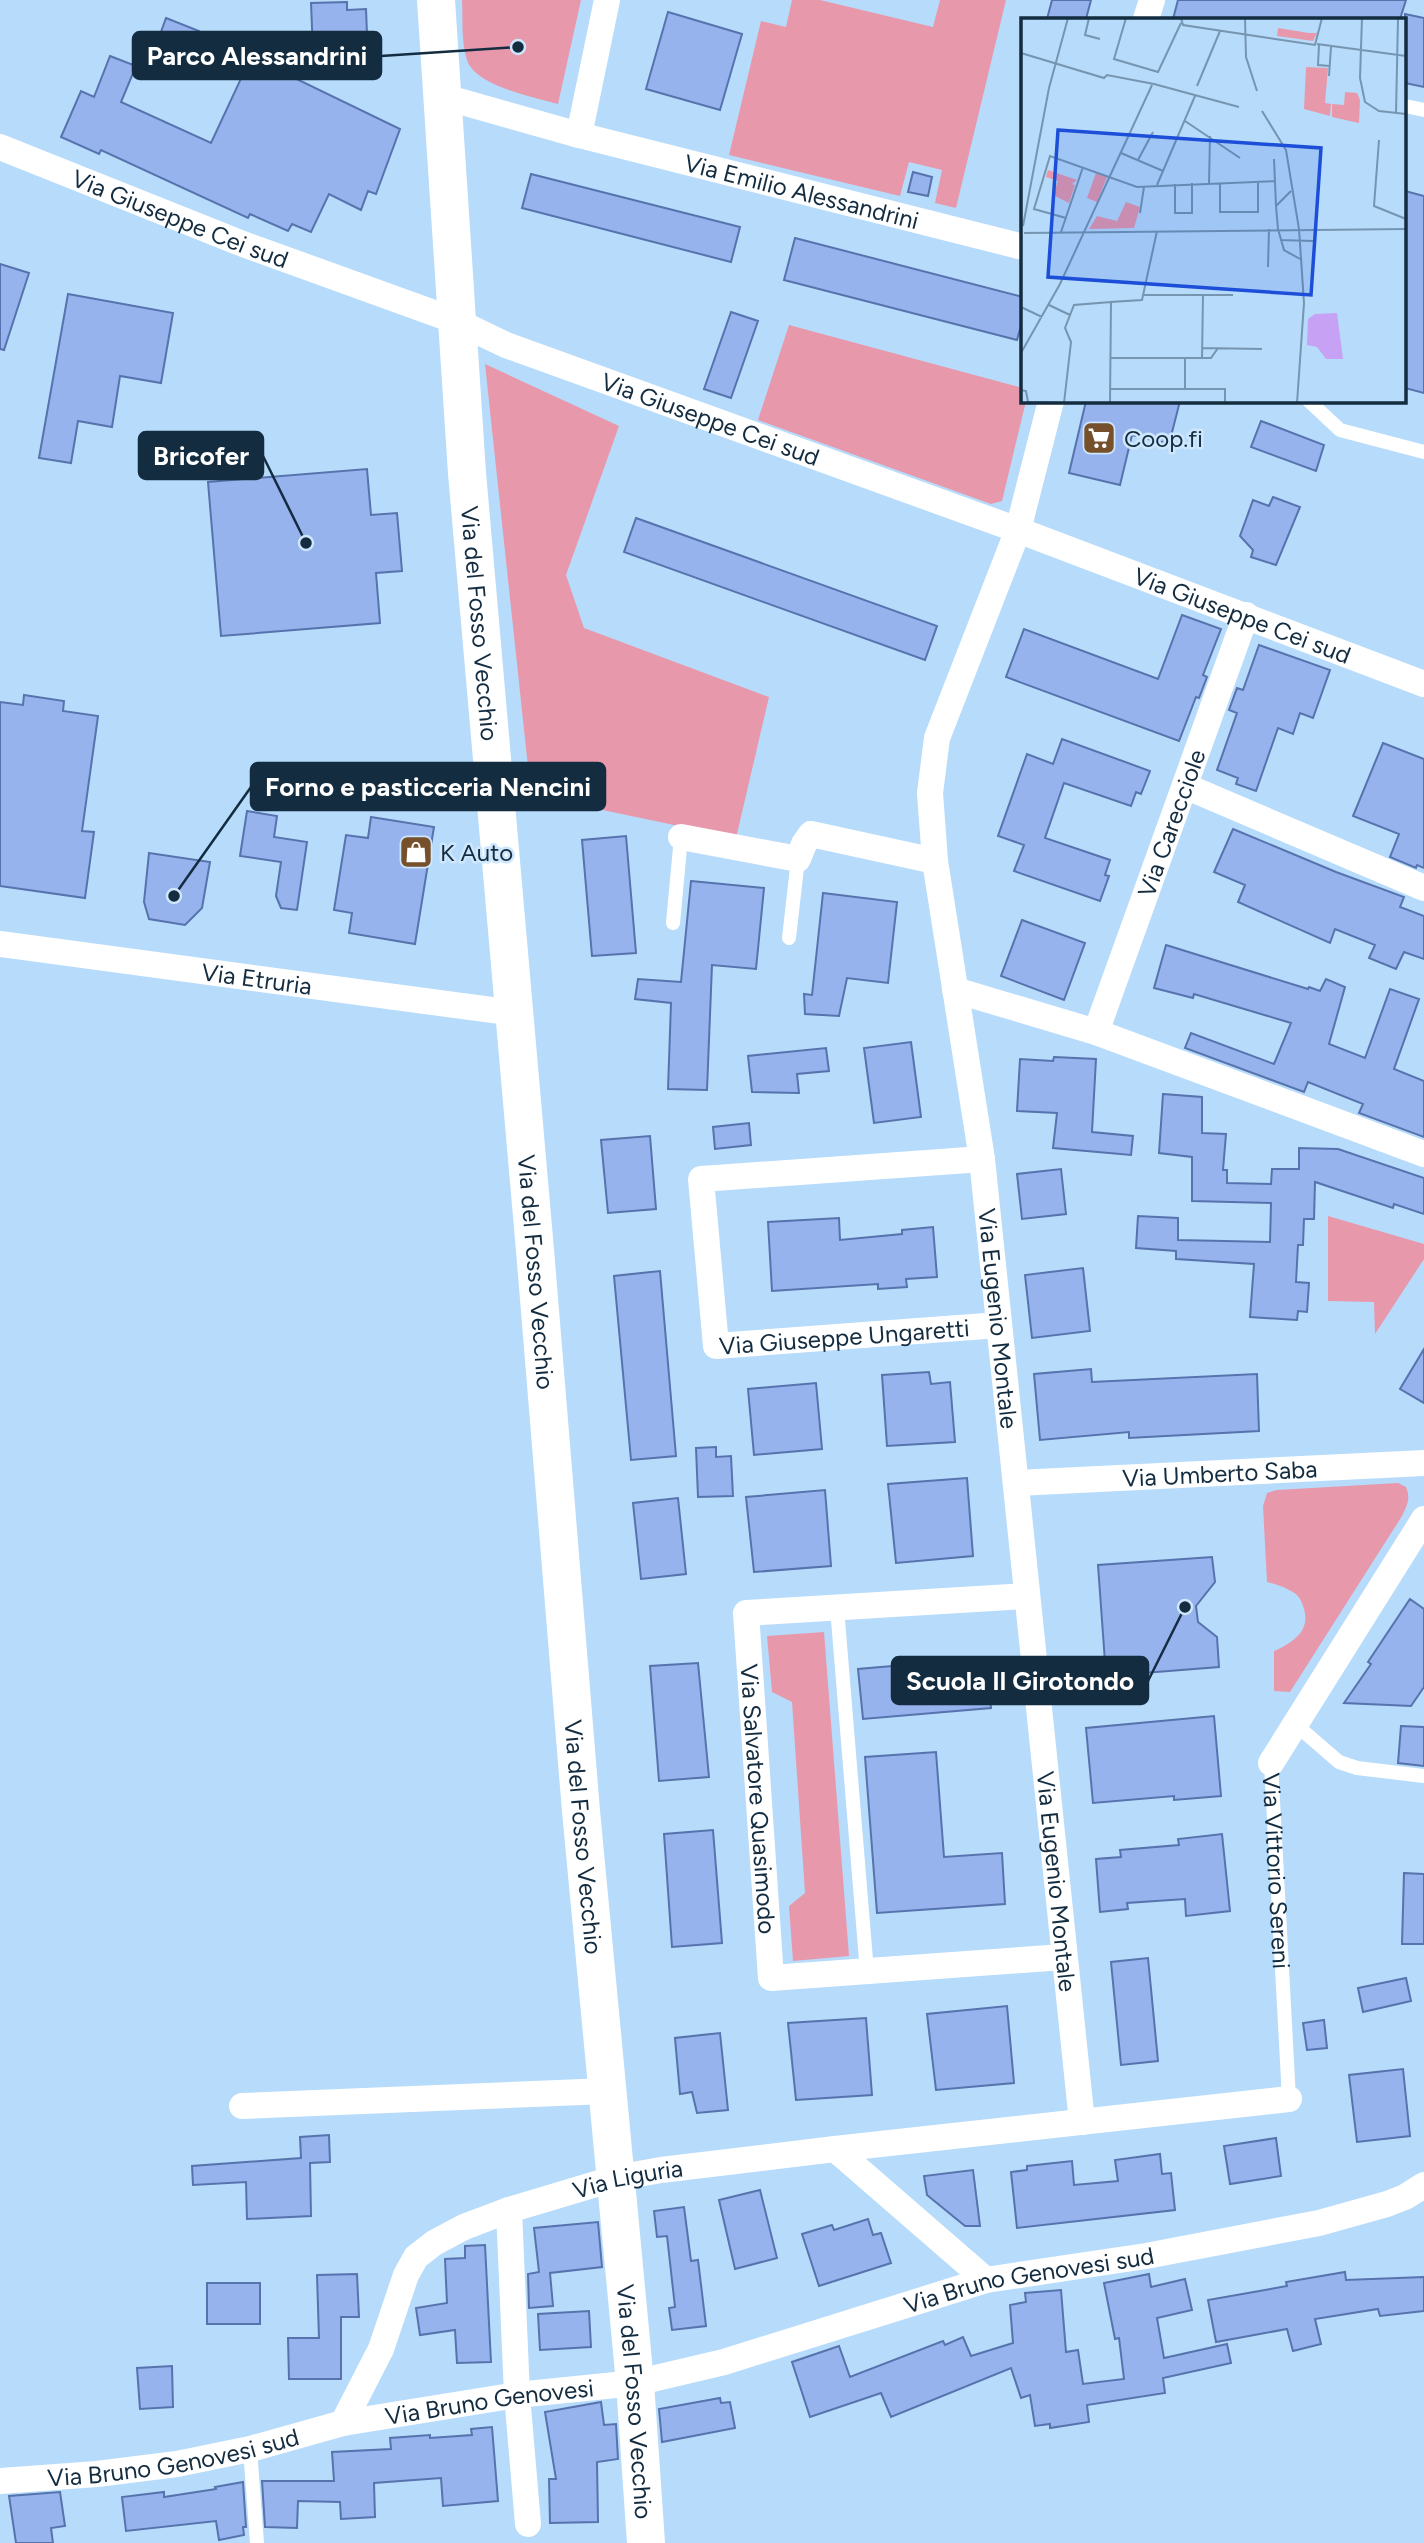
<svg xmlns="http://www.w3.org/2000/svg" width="1424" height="2543" font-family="Figtree,sans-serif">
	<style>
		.green { fill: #e898ab }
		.building { fill: #96b3ee; stroke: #5773ad; stroke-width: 2 }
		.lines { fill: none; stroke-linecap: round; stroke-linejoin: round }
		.lane { stroke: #fff; stroke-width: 14 }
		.street { stroke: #fff; stroke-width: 26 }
		.secondary { stroke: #fff; stroke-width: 38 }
		.labels { text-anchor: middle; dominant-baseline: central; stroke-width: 5; stroke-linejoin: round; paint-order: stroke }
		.street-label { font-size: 24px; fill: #132c40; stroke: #cee7fc }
		.poi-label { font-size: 24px; fill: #132c40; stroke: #cee7fc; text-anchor: start }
		.inset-road { fill: none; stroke: #7595b0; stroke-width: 2 }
		.view { fill: #1d4ed8; fill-opacity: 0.15; stroke: #1d4ed8; stroke-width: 3.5 }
		.inset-edge { fill: none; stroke: #132c40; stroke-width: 3.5 }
		.leader { fill: none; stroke: #132c40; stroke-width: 2.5 }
		.callout-dot { fill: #132c40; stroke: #cee7fc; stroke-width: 2.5 }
		.callout { fill: #132c40; stroke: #132c40; stroke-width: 2.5 }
		.callout-label { font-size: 26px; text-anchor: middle; font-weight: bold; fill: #fff }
	</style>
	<rect width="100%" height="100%" fill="#b7dbfb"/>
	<path class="green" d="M 462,0 L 581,0 L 558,104 C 534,97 475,86 467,60 C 461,42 463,19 462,0 Z
		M 792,0 L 820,0 L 933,27 L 940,0 L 1006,0 L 956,208 L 935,203 L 942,170 L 909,162 L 900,196 L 729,155 L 761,21 L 786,27 Z
		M 789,325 L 1023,388 L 1023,401 L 1026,401 L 1002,501 L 991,504 L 758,420 Z
		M 485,364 L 619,426 L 566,575 L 584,628 L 769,697 L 736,838 L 531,795 Z
		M 1328,1216 L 1424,1244 L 1424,1259 L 1375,1334 L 1374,1302 L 1328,1301 Z
		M 1398,1483 L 1406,1487 C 1411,1499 1407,1505 1402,1516 L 1290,1692 L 1274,1691 L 1274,1651 C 1294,1642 1312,1630 1303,1606 C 1301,1598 1296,1593 1289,1590 C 1282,1586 1274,1584 1267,1582 L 1263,1506 L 1267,1493 L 1277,1490 Z
		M 824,1632 L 849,1956 L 793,1961 L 789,1906 L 805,1893 L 792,1702 L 772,1692 L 767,1636 Z"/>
	<path class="building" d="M 1052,0 L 1091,0 L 1086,19 L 1047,19 Z
		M 1178,0 L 1406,0 L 1400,19 L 1173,19 Z
		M 347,2 L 347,10 L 366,9 L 368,59 L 343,60 L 343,51 L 313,52 L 311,3 Z
		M 668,12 L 742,34 L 720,110 L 646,89 Z
		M 1405,14 L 1424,18 L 1424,87 L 1405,83 Z
		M 166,18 L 199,31 L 190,55 L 157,43 Z
		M 110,56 L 136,66 L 121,102 L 211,143 L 251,57 L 400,129 L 376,194 L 368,191 L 361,210 L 329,194 L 311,232 L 292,224 L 288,231 L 250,214 L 248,218 L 101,150 L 99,154 L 61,137 L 81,91 L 94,97 Z
		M 913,172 L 932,177 L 928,196 L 908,192 Z
		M 531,174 L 740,227 L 731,262 L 522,208 Z
		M 1405,191 L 1424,196 L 1424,393 L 1405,388 Z
		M 795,238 L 1023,297 L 1023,318 L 1017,340 L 784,280 Z
		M 0,264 L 29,273 L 4,350 L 0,349 Z
		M 68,294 L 173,313 L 161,383 L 120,376 L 112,427 L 78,421 L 71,463 L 39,458 Z
		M 731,312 L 758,321 L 731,398 L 704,389 Z
		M 1086,401 L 1180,401 L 1169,444 L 1132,435 L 1120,485 L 1069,473 Z
		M 1261,421 L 1324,445 L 1316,471 L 1251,447 Z
		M 367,469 L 371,515 L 397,513 L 402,571 L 376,573 L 380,623 L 221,636 L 208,482 Z
		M 1273,497 L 1300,507 L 1276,565 L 1251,557 L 1253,550 L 1240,536 L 1253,500 L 1269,506 Z
		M 636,518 L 937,626 L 925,660 L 624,552 Z
		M 1182,615 L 1221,629 L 1203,675 L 1207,677 L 1199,698 L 1196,697 L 1179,741 L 1006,677 L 1024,629 L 1158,679 Z
		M 1259,645 L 1330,670 L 1313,718 L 1300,713 L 1293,734 L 1278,728 L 1256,791 L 1236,784 L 1238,778 L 1217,770 L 1237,713 L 1229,710 L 1237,688 L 1243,690 Z
		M 24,695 L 64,701 L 63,711 L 98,716 L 82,831 L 94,832 L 85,898 L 0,886 L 0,702 L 23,705 Z
		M 1062,739 L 1150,771 L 1141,794 L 1136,792 L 1131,806 L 1064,783 L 1045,838 L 1110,860 L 1105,875 L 1109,876 L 1100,901 L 1014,871 L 1024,845 L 998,836 L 1027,754 L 1053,764 Z
		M 1383,743 L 1424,759 L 1424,868 L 1417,865 L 1416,868 L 1390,857 L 1399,834 L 1353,816 Z
		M 247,811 L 277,816 L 274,837 L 307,842 L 297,910 L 281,908 L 276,896 L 281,862 L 240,856 Z
		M 371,817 L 434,827 L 415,944 L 349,933 L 352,913 L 334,910 L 346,835 L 368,838 Z
		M 1233,829 L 1336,872 L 1404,897 L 1400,907 L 1424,916 L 1424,959 L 1404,952 L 1396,969 L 1369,958 L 1375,945 L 1335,929 L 1330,943 L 1238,902 L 1245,885 L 1214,872 Z
		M 626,836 L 636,953 L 592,956 L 582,840 Z
		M 149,853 L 210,862 L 202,908 L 185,925 L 149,919 L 144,902 Z
		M 691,881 L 764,888 L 756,969 L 712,965 L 707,1090 L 668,1089 L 671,1003 L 635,999 L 638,979 L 681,982 Z
		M 823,893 L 897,902 L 888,983 L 847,978 L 839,1016 L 805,1014 L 804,994 L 812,995 Z
		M 1022,920 L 1085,943 L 1064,1000 L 1001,976 Z
		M 1166,945 L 1308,989 L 1309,987 L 1320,991 L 1326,979 L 1345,987 L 1329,1044 L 1365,1058 L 1390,989 L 1419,999 L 1394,1069 L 1424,1081 L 1424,1137 L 1359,1113 L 1363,1104 L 1308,1082 L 1304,1092 L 1185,1048 L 1191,1033 L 1274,1064 L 1291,1023 L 1194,994 L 1193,998 L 1154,988 Z
		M 911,1042 L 921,1117 L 874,1123 L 864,1048 Z
		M 826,1048 L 829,1071 L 797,1074 L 799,1093 L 752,1092 L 748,1056 Z
		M 1054,1057 L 1096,1059 L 1092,1132 L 1133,1136 L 1131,1155 L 1053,1148 L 1057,1113 L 1017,1111 L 1020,1059 L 1053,1061 Z
		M 1163,1094 L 1202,1097 L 1202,1133 L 1226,1134 L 1223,1170 L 1227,1170 L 1227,1183 L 1271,1184 L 1272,1169 L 1299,1169 L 1299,1148 L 1338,1149 L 1424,1178 L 1424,1214 L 1394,1204 L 1393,1208 L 1315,1182 L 1314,1219 L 1304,1219 L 1303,1245 L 1298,1245 L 1296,1282 L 1309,1283 L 1307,1312 L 1298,1311 L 1297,1320 L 1250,1317 L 1254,1264 L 1176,1259 L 1176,1251 L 1136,1248 L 1138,1216 L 1178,1218 L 1178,1240 L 1270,1242 L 1271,1203 L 1192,1201 L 1192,1157 L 1159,1153 Z
		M 749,1123 L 751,1145 L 715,1149 L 713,1127 Z
		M 650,1136 L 656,1209 L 608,1213 L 601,1140 Z
		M 1061,1169 L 1066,1214 L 1022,1219 L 1017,1174 Z
		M 839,1218 L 840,1240 L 902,1234 L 902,1230 L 933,1227 L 937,1277 L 906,1279 L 907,1287 L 878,1289 L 878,1284 L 772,1291 L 768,1222 Z
		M 1083,1268 L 1090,1331 L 1032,1338 L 1025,1275 Z
		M 660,1271 L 676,1456 L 631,1460 L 614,1276 Z
		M 1424,1349 L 1424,1403 L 1400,1389 Z
		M 1091,1369 L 1092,1382 L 1257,1374 L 1259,1431 L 1129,1438 L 1129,1432 L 1040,1440 L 1034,1374 Z
		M 929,1372 L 931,1384 L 950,1382 L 955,1442 L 887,1446 L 882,1375 Z
		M 816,1383 L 822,1449 L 754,1455 L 748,1389 Z
		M 716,1447 L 716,1457 L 731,1456 L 733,1496 L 698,1497 L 696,1448 Z
		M 967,1478 L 973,1556 L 896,1563 L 888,1484 Z
		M 825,1490 L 831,1566 L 754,1572 L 746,1497 Z
		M 678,1498 L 686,1574 L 641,1579 L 633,1503 Z
		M 1212,1557 L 1215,1582 L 1196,1606 L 1198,1622 L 1217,1637 L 1219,1667 L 1106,1676 L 1098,1565 Z
		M 1410,1599 L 1424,1609 L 1424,1687 L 1411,1706 L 1344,1703 L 1371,1664 L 1368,1662 Z
		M 986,1658 L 991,1708 L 863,1719 L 858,1669 Z
		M 698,1663 L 709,1777 L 659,1781 L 650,1666 Z
		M 1214,1716 L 1221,1796 L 1174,1800 L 1174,1796 L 1093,1803 L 1086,1728 Z
		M 1401,1726 L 1424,1727 L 1424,1766 L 1398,1763 Z
		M 936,1752 L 944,1857 L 1002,1853 L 1005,1904 L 877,1913 L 865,1757 Z
		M 713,1830 L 722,1943 L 672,1947 L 664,1834 Z
		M 1222,1834 L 1230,1911 L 1186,1916 L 1185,1899 L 1127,1903 L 1128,1909 L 1100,1912 L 1096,1859 L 1121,1857 L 1120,1850 L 1179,1845 L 1178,1839 Z
		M 1404,1873 L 1424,1874 L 1424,1944 L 1402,1944 Z
		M 1148,1958 L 1158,2061 L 1121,2065 L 1111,1962 Z
		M 1406,1978 L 1411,2001 L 1363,2012 L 1358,1988 Z
		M 1007,2006 L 1014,2083 L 936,2090 L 927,2014 Z
		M 866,2018 L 872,2095 L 796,2100 L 788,2023 Z
		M 1324,2020 L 1327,2048 L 1307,2050 L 1303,2023 Z
		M 720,2033 L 728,2110 L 697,2113 L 692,2092 L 680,2094 L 675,2038 Z
		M 1403,2069 L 1410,2136 L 1357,2142 L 1349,2075 Z
		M 329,2135 L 330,2162 L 310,2163 L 311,2216 L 247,2219 L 246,2182 L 193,2185 L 192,2166 L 301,2158 L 300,2137 Z
		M 1276,2138 L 1281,2176 L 1230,2184 L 1224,2146 Z
		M 1160,2154 L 1162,2174 L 1171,2173 L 1175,2210 L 1017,2228 L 1011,2172 L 1027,2170 L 1027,2166 L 1072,2161 L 1074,2185 L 1118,2181 L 1115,2160 Z
		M 973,2170 L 980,2226 L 965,2226 L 927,2195 L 924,2176 Z
		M 760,2190 L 777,2258 L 735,2269 L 719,2200 Z
		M 684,2207 L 691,2261 L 698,2260 L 706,2326 L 672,2330 L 669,2308 L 675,2307 L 667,2236 L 657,2237 L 654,2211 Z
		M 868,2219 L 873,2235 L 881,2233 L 891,2263 L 819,2286 L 802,2234 L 832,2225 L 834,2230 Z
		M 598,2222 L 602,2267 L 550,2273 L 553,2306 L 529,2308 L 528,2274 L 539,2272 L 534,2228 Z
		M 485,2245 L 491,2362 L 457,2363 L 455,2330 L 420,2335 L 416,2308 L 447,2303 L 445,2259 L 465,2258 L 465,2246 Z
		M 1345,2272 L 1346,2280 L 1424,2277 L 1424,2311 L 1380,2316 L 1378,2309 L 1315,2319 L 1321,2344 L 1293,2351 L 1287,2329 L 1216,2342 L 1208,2300 L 1287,2286 L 1286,2282 Z
		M 357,2274 L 359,2317 L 341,2317 L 341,2379 L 289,2379 L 288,2338 L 319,2338 L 317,2275 Z
		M 1149,2274 L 1151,2287 L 1185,2279 L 1192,2310 L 1157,2318 L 1164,2358 L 1227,2344 L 1231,2363 L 1163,2378 L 1165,2393 L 1087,2405 L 1089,2422 L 1050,2428 L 1050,2424 L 1035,2426 L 1030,2395 L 1021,2398 L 1011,2368 L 891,2417 L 881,2393 L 810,2417 L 792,2362 L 839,2346 L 850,2377 L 943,2341 L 945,2345 L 963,2337 L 971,2356 L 1013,2343 L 1010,2305 L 1026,2302 L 1025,2293 L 1061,2290 L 1066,2352 L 1078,2350 L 1083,2384 L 1124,2379 L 1119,2338 L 1115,2339 L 1104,2283 Z
		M 207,2283 L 260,2283 L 260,2324 L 207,2324 Z
		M 589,2311 L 591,2347 L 540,2350 L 538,2314 Z
		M 172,2366 L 173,2407 L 140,2409 L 137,2368 Z
		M 720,2398 L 721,2403 L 730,2402 L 735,2428 L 662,2442 L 659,2409 Z
		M 601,2402 L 604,2425 L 616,2424 L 618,2459 L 597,2462 L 598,2522 L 550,2523 L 549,2479 L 556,2479 L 545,2412 Z
		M 492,2427 L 498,2501 L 443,2506 L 441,2478 L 374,2483 L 375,2517 L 341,2519 L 340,2502 L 298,2501 L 297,2528 L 265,2527 L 262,2481 L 334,2481 L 332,2452 L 391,2449 L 390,2438 L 430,2435 L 430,2438 L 472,2435 L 471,2429 Z
		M 243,2482 L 246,2527 L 243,2527 L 244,2535 L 219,2540 L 216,2521 L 126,2531 L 122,2497 L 164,2492 L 164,2497 L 216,2489 L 215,2487 Z
		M 60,2492 L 65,2526 L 51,2528 L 53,2543 L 16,2543 L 9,2496 Z"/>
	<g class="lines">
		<g class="lane">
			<path d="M 1405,106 L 1424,110"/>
			<path d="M 1309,401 L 1340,430 L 1424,452"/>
			<path d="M 673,923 L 681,837"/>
			<path d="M 789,938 L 798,859"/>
			<path d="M 837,1608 L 867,1972"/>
			<path d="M 1295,1724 L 1339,1762 L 1357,1768 L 1424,1776"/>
			<path id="s1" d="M 1271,1763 L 1289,2099"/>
			<path d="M 250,2449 L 257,2543"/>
		</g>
		<g class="street">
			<path d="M 1146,19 L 1152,0"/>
			<path id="s2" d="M 441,96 L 579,135 L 1023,247"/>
			<path d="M 579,135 L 607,0"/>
			<path id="s3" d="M 0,147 L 243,244 L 456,321 L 506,345 L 1018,530 L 1424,684"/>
			<path id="s4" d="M 1051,401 L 1018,530 L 937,738 L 930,793 L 935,861 L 982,1159 L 1082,2122"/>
			<path d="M 1185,786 L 1424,888"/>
			<path d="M 681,837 L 798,859 L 804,844 L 811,834 L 935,861"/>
			<path id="s5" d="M 0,944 L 514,1013"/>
			<path d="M 955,990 L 1096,1032 L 1424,1154"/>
			<path id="s6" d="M 1096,1032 L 1246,615"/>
			<path id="s7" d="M 982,1159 L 701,1179 L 716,1346 L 999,1325"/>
			<path id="s8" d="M 1017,1483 L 1424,1463"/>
			<path id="s9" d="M 1025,1596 L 746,1613 L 771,1978 L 1063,1957"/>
			<path d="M 1271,1763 L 1424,1519"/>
			<path d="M 242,2106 L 607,2091"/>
			<path d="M 835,2149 L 1289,2099"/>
			<path d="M 509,2210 L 517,2395 L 528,2524"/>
			<path id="s10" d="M 343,2423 L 381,2349 L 406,2275 L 416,2257 L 434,2243 L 464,2227 L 509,2210 L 616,2178 L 661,2170 L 835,2149 L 986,2280"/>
			<path id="s11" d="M 0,2481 L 97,2474 L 177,2464 L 250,2449 L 343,2423 L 517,2395 L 635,2383 L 724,2362 L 986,2280 L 1146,2256 L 1319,2223 L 1387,2204 L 1405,2197 L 1424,2185"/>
		</g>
		<path class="secondary" id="s12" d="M 436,0 L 467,473 L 535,1250 L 581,1811 L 635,2383 L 646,2543"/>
	</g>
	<defs>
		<symbol id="supermarket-square" viewBox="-11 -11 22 22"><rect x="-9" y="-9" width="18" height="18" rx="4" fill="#75502b" stroke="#cee7fc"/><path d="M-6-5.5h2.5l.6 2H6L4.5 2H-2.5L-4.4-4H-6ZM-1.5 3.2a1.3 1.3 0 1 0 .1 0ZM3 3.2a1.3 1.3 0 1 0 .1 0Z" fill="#fff"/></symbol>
		<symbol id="shop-square" viewBox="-11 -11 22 22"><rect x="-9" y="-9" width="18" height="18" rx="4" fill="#75502b" stroke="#cee7fc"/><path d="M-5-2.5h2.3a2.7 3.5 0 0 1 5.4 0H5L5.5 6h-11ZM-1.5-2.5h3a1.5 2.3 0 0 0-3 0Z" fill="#fff"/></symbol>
	</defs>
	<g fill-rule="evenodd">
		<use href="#supermarket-square" x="1080" y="419" width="38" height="38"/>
		<use href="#shop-square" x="397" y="833" width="38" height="38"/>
	</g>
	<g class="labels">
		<g class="street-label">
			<text stroke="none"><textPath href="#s2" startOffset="373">Via Emilio Alessandrini</textPath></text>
			<text stroke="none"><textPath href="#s3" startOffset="194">Via Giuseppe Cei sud</textPath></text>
			<text stroke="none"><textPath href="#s3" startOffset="761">Via Giuseppe Cei sud</textPath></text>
			<text stroke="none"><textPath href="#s3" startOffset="1328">Via Giuseppe Cei sud</textPath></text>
			<text stroke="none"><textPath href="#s12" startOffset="625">Via del Fosso Vecchio</textPath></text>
			<text stroke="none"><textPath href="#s6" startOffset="222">Via Carecciole</textPath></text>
			<text stroke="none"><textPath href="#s5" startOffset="259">Via Etruria</textPath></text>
			<text stroke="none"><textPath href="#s12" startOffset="1276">Via del Fosso Vecchio</textPath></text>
			<text stroke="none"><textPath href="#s4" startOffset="942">Via Eugenio Montale</textPath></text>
			<text stroke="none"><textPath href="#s7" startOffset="578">Via Giuseppe Ungaretti</textPath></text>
			<text stroke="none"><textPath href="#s8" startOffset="203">Via Umberto Saba</textPath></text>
			<text stroke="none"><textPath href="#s9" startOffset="466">Via Salvatore Quasimodo</textPath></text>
			<text stroke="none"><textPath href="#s12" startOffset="1843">Via del Fosso Vecchio</textPath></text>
			<text stroke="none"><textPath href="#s1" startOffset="108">Via Vittorio Sereni</textPath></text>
			<text stroke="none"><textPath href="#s4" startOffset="1508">Via Eugenio Montale</textPath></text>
			<text stroke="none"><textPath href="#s10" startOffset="410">Via Liguria</textPath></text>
			<text stroke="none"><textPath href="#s11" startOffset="1052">Via Bruno Genovesi sud</textPath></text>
			<text stroke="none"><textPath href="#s12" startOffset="2410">Via del Fosso Vecchio</textPath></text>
			<text stroke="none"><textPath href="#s11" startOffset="497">Via Bruno Genovesi</textPath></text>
			<text stroke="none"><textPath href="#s11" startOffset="175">Via Bruno Genovesi sud</textPath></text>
		</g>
		<g class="poi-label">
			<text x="1124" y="438">Coop.fi</text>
			<text x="440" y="852">K Auto</text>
		</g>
	</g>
	<g transform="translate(1021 18)">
		<rect width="385" height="385" fill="#b7dbfb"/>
		<path d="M 257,10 L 288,15 L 296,15 L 292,23 L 256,18 ZM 285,49 L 307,50 L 304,85 L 310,86 L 309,98 L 283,91 ZM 324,74 L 336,75 L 339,82 L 338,105 L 311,99 L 311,86 L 323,87 ZM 27,152 L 56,162 L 51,166 L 54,167 L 48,185 L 32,177 L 37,163 L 25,159 ZM 75,155 L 86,159 L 76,184 L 66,180 ZM 105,184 L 119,189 L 113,210 L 68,211 L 76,198 L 96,203 Z" fill="#e898ab"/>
		<path d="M 316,295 L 322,341 L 305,341 L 296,329 L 286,327 L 287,301 L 294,296 Z" fill="#c6a1f4"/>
		<path class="inset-road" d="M 68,0 L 64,17 L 79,21M 105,0 L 93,41 L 137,54 L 160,5M 160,0 L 162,7 L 294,27 L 301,0M 224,0 L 225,39 L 236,73M 341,0 L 339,60 L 344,84 L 358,93 L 385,96M 296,26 L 385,38M 298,27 L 297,47 L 309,48M 0,35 L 83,60 L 86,57 L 133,66 L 218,89M 308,58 L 310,29M 176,68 L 199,13M 241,93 L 265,132 L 278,211 L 283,285 L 276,385M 375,95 L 377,0M 164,103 L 219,140M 358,122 L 353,188 L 385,201M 100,135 L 142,153M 253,141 L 255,188M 117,142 L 132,114M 188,165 L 189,118M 199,165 L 199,194 L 237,194 L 237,163M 154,166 L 154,195 L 171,195 L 171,165M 136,167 L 174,78M 270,173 L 255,188 L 257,211 L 263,232 L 279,241M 119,195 L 123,169M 45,200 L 13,191 L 29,138 L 116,169 L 254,163M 2,208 L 28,70 L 47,0M 40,214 L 62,149M 3,215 L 385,211M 259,222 L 292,223M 247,249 L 248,211M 122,277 L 212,277M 28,287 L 49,297M 0,289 L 21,299M 181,330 L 241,331M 0,335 L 39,266 L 131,67M 90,340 L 190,340 L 197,330M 181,340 L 182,277M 89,371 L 204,371 L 204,385M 164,371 L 164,340M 0,372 L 5,373 L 7,384 L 47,385M 43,385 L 50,324 L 44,310 L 53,287 L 90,284M 89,385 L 90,284 L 121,282 L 136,213"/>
		<path class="view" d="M 37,112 L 300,130 L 290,277 L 27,259 Z"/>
		<rect width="385" height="385" class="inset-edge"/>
	</g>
	<path class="leader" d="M518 47L381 56M306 543L263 456M174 896L251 787M1185 1607L1148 1681"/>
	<g class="callout-dot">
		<circle cx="518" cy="47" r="7"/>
		<circle cx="306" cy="543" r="7"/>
		<circle cx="174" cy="896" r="7"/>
		<circle cx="1185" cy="1607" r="7"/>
	</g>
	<g class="callout">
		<rect x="133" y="32" width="248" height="47" rx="7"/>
		<rect x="139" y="432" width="124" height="47" rx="7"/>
		<rect x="251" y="763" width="354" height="47" rx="7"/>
		<rect x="892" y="1657" width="256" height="47" rx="7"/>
	</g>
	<g class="callout-label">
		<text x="257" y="65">Parco Alessandrini</text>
		<text x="201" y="465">Bricofer</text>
		<text x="428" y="796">Forno e pasticceria Nencini</text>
		<text x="1020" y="1690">Scuola Il Girotondo</text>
	</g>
</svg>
